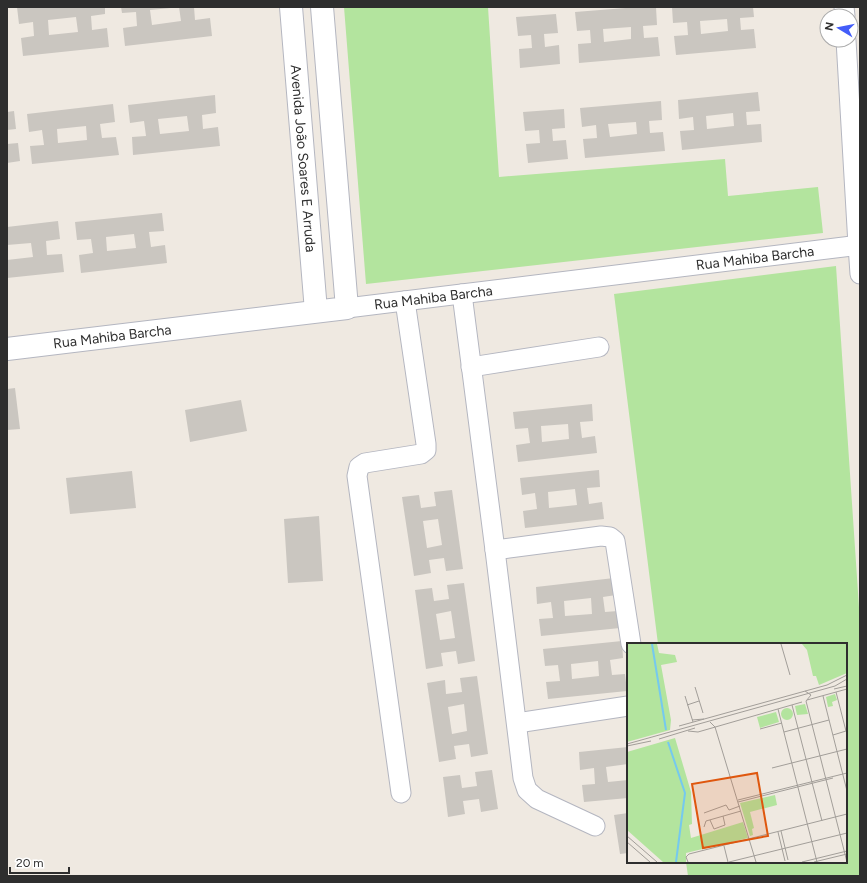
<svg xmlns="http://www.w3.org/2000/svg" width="867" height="883" font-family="Figtree,sans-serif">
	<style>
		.green { fill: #b3e49e }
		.building { fill: #cac6c0; fill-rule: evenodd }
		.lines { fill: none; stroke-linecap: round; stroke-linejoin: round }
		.street-casing { stroke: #b4b6c0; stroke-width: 21 }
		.secondary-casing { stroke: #b4b6c0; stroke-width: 24 }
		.street { stroke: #fff; stroke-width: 19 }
		.secondary { stroke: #fff; stroke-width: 22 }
		.labels { text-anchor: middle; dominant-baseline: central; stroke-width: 3; stroke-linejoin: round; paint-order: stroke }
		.street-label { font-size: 14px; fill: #2e2e2e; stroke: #fff }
		.inset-river { fill: none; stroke: #75c9ef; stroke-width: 2 }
		.inset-road { fill: none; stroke: #a29e99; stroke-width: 1 }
		.view { fill: #df570e; fill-opacity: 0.15; stroke: #df570e; stroke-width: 2 }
		.inset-edge { fill: none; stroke: #2e2e2e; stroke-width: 2 }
	</style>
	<rect width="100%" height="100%" fill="#efe9e1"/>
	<path class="green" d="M 344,7 L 488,7 L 499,177 L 725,159 L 728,196 L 818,187 L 823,233 L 366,284 Z
		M 836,266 L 860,622 L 860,876 L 688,876 L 686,862 L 846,862 L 846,644 L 658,644 L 614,294 Z"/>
	<path class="building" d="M 17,7 L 105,7 L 105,14 L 91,16 L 92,30 L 107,28 L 109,47 L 23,56 L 21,38 L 34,36 L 33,22 L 19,24 ZM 76,17 L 78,32 L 49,35 L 48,20 Z
		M 121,7 L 171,7 L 171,8 L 150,10 L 152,25 L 181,21 L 179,7 L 194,7 L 195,20 L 210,18 L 212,36 L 125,46 L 123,28 L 137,26 L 136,12 L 122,13 Z
		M 638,7 L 656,7 L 657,25 L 643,26 L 644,38 L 658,37 L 660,56 L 579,63 L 578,44 L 591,43 L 590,30 L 577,31 L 575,12 ZM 631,27 L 631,39 L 604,42 L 603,29 Z
		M 672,7 L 753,7 L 754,17 L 740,18 L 741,30 L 754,29 L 756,48 L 676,55 L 674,36 L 688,35 L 687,22 L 673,23 ZM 727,19 L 728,31 L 701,34 L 700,21 Z
		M 556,14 L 558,33 L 544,34 L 545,47 L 559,45 L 560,64 L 520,68 L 519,49 L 532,48 L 531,35 L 518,36 L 516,17 Z
		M 758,92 L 760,111 L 746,112 L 747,125 L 761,124 L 762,142 L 682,150 L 680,131 L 694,130 L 693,117 L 679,119 L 678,100 ZM 733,113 L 734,126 L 707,129 L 706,116 Z
		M 215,95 L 216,113 L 202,115 L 203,129 L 218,127 L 220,146 L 133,155 L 132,137 L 146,136 L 144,121 L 130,123 L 128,105 ZM 187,116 L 189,131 L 160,134 L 158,119 Z
		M 661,101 L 662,120 L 649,121 L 650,133 L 663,132 L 665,151 L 585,158 L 583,139 L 597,138 L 596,125 L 582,127 L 580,108 ZM 636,122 L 637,134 L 610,137 L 608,124 Z
		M 113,104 L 115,122 L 100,124 L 102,138 L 116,137 L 119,155 L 32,164 L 30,146 L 44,145 L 42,130 L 29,132 L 27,114 ZM 86,126 L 87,140 L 58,143 L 57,129 Z
		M 564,109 L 565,128 L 552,129 L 553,141 L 566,140 L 568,159 L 528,163 L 526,144 L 540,143 L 539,130 L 525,131 L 523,112 Z
		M 14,111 L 16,129 L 7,130 L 7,112 Z
		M 18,143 L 20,161 L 7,163 L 7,144 Z
		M 162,213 L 164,231 L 149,232 L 151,247 L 165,245 L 167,263 L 81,273 L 79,255 L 93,253 L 91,239 L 77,240 L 75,222 ZM 134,234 L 136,248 L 107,251 L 106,237 Z
		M 58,221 L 60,239 L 46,241 L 47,255 L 62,254 L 64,272 L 7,278 L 7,260 L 33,257 L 31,243 L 7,245 L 7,227 Z
		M 15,388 L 20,429 L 7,430 L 7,389 Z
		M 241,400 L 247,431 L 190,442 L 185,410 Z
		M 592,404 L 593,421 L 580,422 L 582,438 L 595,436 L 597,453 L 518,462 L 516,445 L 530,443 L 528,428 L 515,429 L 513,412 ZM 568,424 L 569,439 L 542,442 L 541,426 Z
		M 599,470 L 600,487 L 587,488 L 589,504 L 602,502 L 604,519 L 525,528 L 523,511 L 537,509 L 535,493 L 522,495 L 520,478 ZM 575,489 L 577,505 L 549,508 L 548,492 Z
		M 132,471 L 136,508 L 70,514 L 66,478 Z
		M 452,490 L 463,569 L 446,571 L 444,558 L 429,560 L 431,573 L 414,576 L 402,497 L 419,495 L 421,508 L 436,506 L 434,492 ZM 438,519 L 442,545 L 427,548 L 423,521 Z
		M 319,516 L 323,581 L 288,583 L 284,519 Z
		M 614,578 L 616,595 L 603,597 L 605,612 L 618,611 L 620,628 L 541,636 L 539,619 L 553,618 L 551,602 L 537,604 L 536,587 ZM 591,598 L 592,614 L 565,616 L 564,601 Z
		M 464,583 L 475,661 L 458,664 L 456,651 L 441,653 L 443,666 L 426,669 L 415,590 L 432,588 L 434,601 L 449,599 L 447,585 ZM 451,611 L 455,638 L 440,640 L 436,614 Z
		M 622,641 L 623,658 L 610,660 L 612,675 L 625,674 L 627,691 L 548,699 L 546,682 L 560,681 L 558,665 L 545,666 L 543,649 ZM 598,661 L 599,676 L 572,679 L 571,664 Z
		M 477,676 L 488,754 L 471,757 L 469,744 L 454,746 L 456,759 L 439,762 L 427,683 L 445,680 L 446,694 L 462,692 L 460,678 ZM 464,704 L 467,731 L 452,734 L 448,707 Z
		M 628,747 L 628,764 L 606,767 L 608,782 L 628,780 L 628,798 L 584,802 L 582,785 L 595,784 L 594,768 L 580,770 L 579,752 Z
		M 492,770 L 498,809 L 481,812 L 479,799 L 463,801 L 465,814 L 448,817 L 443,777 L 460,775 L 462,788 L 477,786 L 475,772 Z
		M 628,813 L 628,853 L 620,854 L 614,815 Z"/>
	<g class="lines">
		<defs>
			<g id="street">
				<path d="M 844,7 L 845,16"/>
				<path d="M 846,40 L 858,245 L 860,274"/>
				<path d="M 462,294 L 495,550 L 523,778 L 527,790 L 537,799 L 595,826"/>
				<path id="s1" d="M 347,308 L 860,245"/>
				<path d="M 471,367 L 599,347"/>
				<path d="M 495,550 L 601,536 L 610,537 L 615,541 L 631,644"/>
				<path d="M 517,723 L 628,706"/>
				<path d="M 401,793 L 357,476 L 359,467 L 365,463 L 421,454 L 426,450 L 426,444 L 405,301"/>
			</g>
			<g id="secondary">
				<path id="s2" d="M 291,7 L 316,311"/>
				<path id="s3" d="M 7,349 L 347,308 L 322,7"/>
			</g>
		</defs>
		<use href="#street" class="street-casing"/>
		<use href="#secondary" class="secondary-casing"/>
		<use href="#street" class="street"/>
		<use href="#secondary" class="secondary"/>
	</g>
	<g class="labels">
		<g class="street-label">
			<text stroke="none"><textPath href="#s2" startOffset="152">Avenida João Soares E Arruda</textPath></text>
			<text stroke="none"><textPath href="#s1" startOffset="411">Rua Mahiba Barcha</textPath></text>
			<text stroke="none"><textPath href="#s1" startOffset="87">Rua Mahiba Barcha</textPath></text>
			<text stroke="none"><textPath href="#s3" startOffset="106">Rua Mahiba Barcha</textPath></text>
		</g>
	</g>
	<g transform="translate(627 643)">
		<rect width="220" height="220" fill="#efe9e1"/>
		<path d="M 0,1 L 30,1 L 32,10 L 48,12 L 50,19 L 34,22 L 44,77 L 43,87 L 0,99 ZM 175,1 L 219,1 L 220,30 L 192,42 L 189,33 L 186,33 L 180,7 ZM 208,51 L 210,57 L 205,59 L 206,63 L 201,64 L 199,54 ZM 178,61 L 181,71 L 170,72 L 168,63 ZM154 71a6 6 0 1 1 12 0a6 6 0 1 1-12 0ZM 149,69 L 152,79 L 133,85 L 130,74 ZM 48,95 L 64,149 L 65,181 L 62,182 L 64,195 L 116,179 L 121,195 L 59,210 L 59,219 L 36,219 L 0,187 L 0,109 ZM 148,152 L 150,162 L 123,169 L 127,185 L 125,186 L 126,192 L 123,193 L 113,160 Z" fill="#b3e49e"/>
		<path class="inset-river" d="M 25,1 L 39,87M 41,99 L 58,150 L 49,219"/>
		<path class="inset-road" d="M 154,1 L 163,32M 68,44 L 76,70M 207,46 L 220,43M 178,48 L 184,52 L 179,58M 209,49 L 219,88M 58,53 L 66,79M 196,53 L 220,148M 180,57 L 220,46M 179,58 L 220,219M 60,62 L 72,58M 165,62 L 195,178M 151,66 L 190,219M 65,77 L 77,76M 83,79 L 88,84 L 129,219M 52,83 L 200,42 L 220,32M 133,86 L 155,80M 61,88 L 71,89 L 175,59M 157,89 L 202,77M 206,92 L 219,88M 32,96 L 68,85M 0,101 L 208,43 L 220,36M 0,103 L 24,98M 145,125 L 220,106M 111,157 L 220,130M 111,159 L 206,135M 77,170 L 99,162 L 102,167 L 113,163M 83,177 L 87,186 L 98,182 L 96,173M 77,184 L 79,178 L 114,168M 154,188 L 161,217M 151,189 L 158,218M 0,193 L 30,219M 0,199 L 23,219M 97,203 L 101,219M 61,219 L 59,214 L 62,211 L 220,171M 102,219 L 220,190M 175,219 L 220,208M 187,219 L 220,211"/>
		<path class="view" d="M 130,130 L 141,193 L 76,205 L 65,141 Z"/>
		<rect width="220" height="220" class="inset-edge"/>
	</g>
	<rect width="867" height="883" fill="none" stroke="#2e2e2e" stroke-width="16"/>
	<g transform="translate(839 28) rotate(280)"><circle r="19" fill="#ffffff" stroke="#ababab"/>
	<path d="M0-3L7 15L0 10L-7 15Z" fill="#435df9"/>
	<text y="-6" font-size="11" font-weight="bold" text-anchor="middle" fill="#2e2e2e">N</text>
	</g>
	<path d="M10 867v6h59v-6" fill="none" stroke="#2e2e2e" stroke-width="2"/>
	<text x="16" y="867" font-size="12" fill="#2e2e2e" stroke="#ffffff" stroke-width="3" paint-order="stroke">20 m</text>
</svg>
